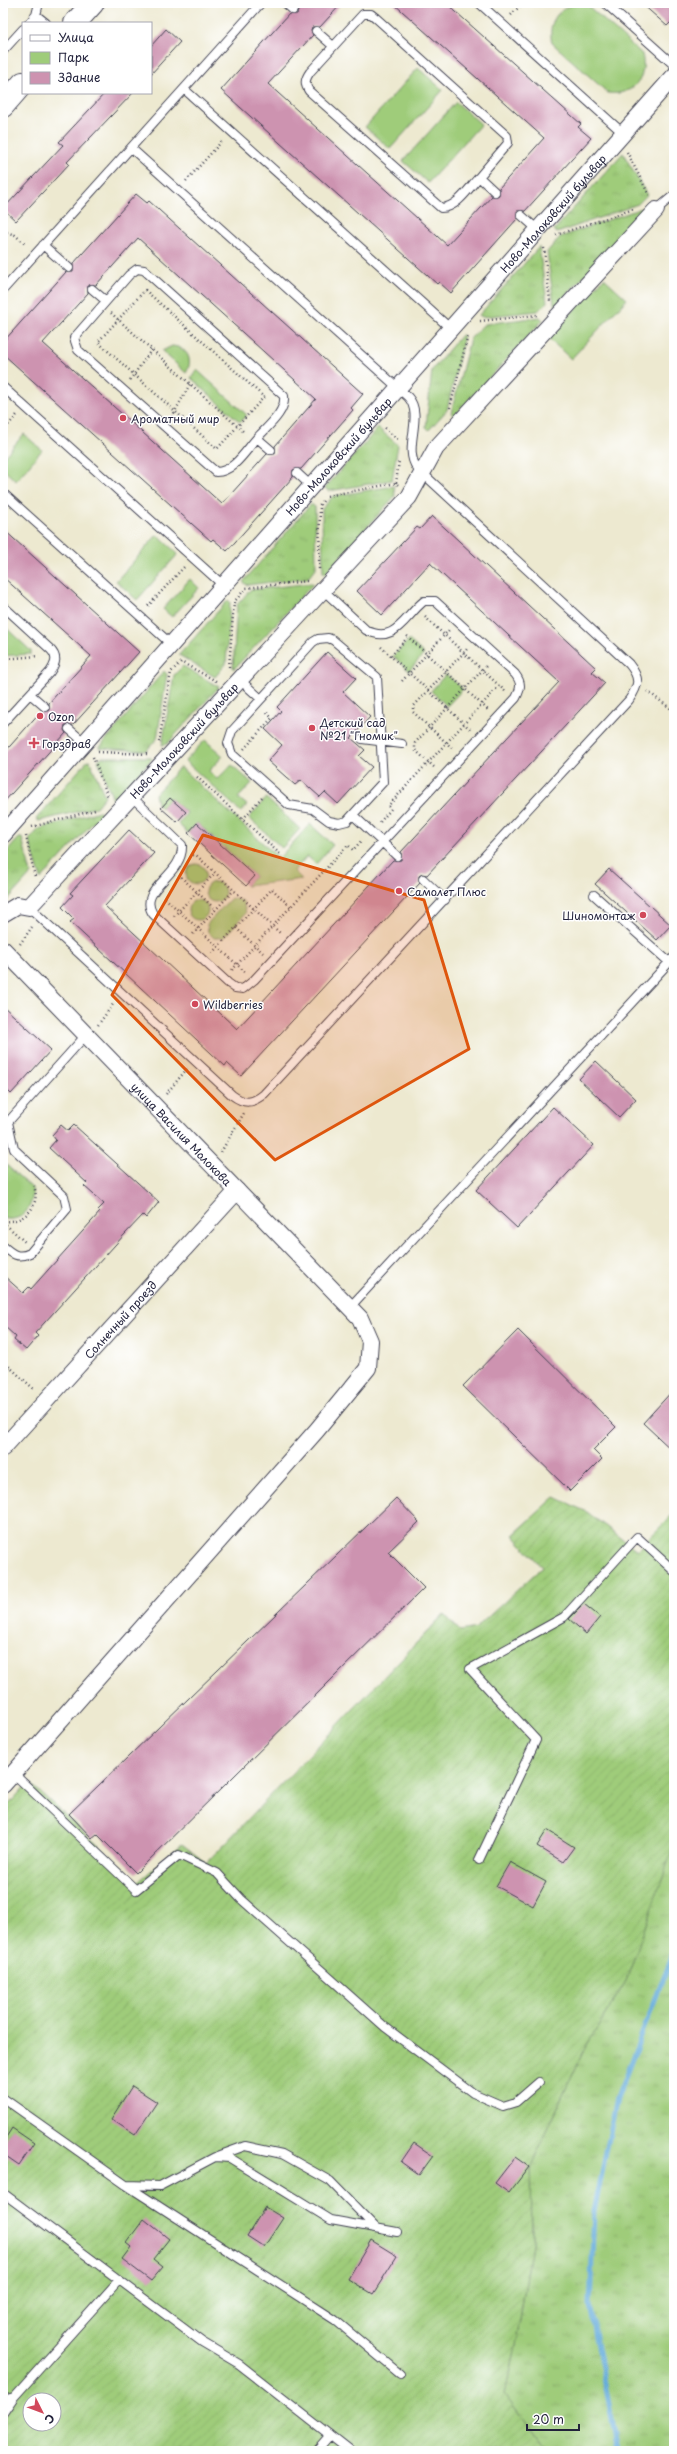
<svg xmlns="http://www.w3.org/2000/svg" width="677" height="2454" font-family="'Playpen Sans',sans-serif">
	<style>
		.grass { fill: url(#grass-tufts); stroke: #60775a }
		.park { fill: #9fcc7a; stroke: #60775a }
		.garden { fill: url(#garden-furrows); stroke: #60775a; fill-rule: evenodd }
		.lines { fill: none; stroke-linecap: round; stroke-linejoin: round }
		.stream { stroke: #63abda; stroke-width: 5 }
		.building { fill: #cd93b0; fill-rule: evenodd }
		.service-casing { stroke: #404051; stroke-width: 10 }
		.minor-casing { stroke: #404051; stroke-width: 18 }
		.secondary-casing { stroke: #404051; stroke-width: 24 }
		.path { stroke: #404051; stroke-width: 2.5; stroke-dasharray: 1 3; stroke-linecap: butt }
		.service { stroke: #fff; stroke-width: 8 }
		.minor { stroke: #fff; stroke-width: 16 }
		.secondary { stroke: #fff; stroke-width: 22 }
		.marked { fill: #de560e; fill-opacity: 0.2; stroke: #de560e; stroke-width: 3; stroke-linejoin: round }
		.poi-dot { fill: #d1495b; stroke: #fff; stroke-width: 1.5 }
		.labels { text-anchor: middle; dominant-baseline: central; stroke-width: 3; stroke-linejoin: round; paint-order: stroke }
		.street-label { font-size: 11px; fill: #22223b; stroke: #fff }
		.poi-label { font-size: 11px; fill: #22223b; stroke: #fff; text-anchor: start }
	</style>
	<defs>
		<pattern id="grass-tufts" width="24" height="20" patternUnits="userSpaceOnUse"><rect width="24" height="20" fill="#9fcc7a"/><path d="M3 7l-1-3M5 7V3M7 7l1-3M15 17l-1-3M17 17v-4M19 17l1-3" fill="none" stroke="#89af6a"/></pattern>
		<pattern id="garden-furrows" width="10" height="10" patternUnits="userSpaceOnUse"><rect width="10" height="10" fill="#9fcc7a"/><path d="M-1 1l2-2M0 10L10 0M9 11l2-2" fill="none" stroke="#89af6a"/></pattern>
	</defs>
	<rect width="100%" height="100%" fill="#fff"/>
	<filter id="ink" filterUnits="userSpaceOnUse"><feTurbulence type="fractalNoise" baseFrequency=".025" numOctaves="2"/><feDisplacementMap in="SourceGraphic" scale="8" xChannelSelector="R" yChannelSelector="G"/><feConvolveMatrix kernelMatrix="1 2 1 2 8 2 1 2 1" color-interpolation-filters="sRGB"/></filter>
	<filter id="wash" filterUnits="userSpaceOnUse"><feTurbulence type="fractalNoise" baseFrequency=".012" numOctaves="4" result="noise"/><feDisplacementMap in="SourceGraphic" scale="16" xChannelSelector="R" yChannelSelector="G"/><feGaussianBlur stdDeviation="0.9" result="paint"/><feColorMatrix in="noise" values="0 0 0 0 0 0 0 0 0 0 0 0 0 0 0 0 0 1.4 0 .05"/><feComposite in="paint" operator="in"/></filter>
	<g filter="url(#wash)">
		<rect width="100%" height="100%" fill="#ede9d0"/>
		<path class="grass" d="M 623,153 L 647,195 L 638,204 L 557,233 L 554,230 Z
			M 642,208 L 645,211 L 556,306 L 554,304 L 547,252 L 560,237 Z
			M 539,247 L 547,302 L 538,311 L 482,317 L 479,315 Z
			M 540,317 L 543,320 L 454,416 L 451,413 L 470,339 L 484,324 Z
			M 462,334 L 464,336 L 447,410 L 429,430 L 426,427 L 432,370 Z
			M 378,428 L 398,445 L 392,480 L 329,491 L 325,488 Z
			M 394,486 L 395,496 L 325,574 L 323,572 L 322,509 L 333,496 Z
			M 311,504 L 315,507 L 316,568 L 308,578 L 247,585 L 243,582 Z
			M 312,583 L 313,584 L 234,669 L 233,668 L 237,605 L 250,590 Z
			M 228,600 L 230,602 L 226,664 L 215,677 L 179,655 Z
			M 183,666 L 219,687 L 167,744 L 162,745 L 174,675 Z
			M 164,671 L 167,674 L 157,739 L 146,751 L 99,748 Z
			M 102,757 L 150,757 L 152,759 L 113,800 L 98,760 Z
			M 89,759 L 105,796 L 96,807 L 39,821 L 36,819 Z
			M 99,811 L 101,814 L 41,879 L 29,840 L 39,829 Z
			M 19,838 L 22,838 L 31,874 L 3,905 L 3,856 Z
			M 674,1843 L 674,2451 L 547,2451 L 505,2394 L 520,2320 L 532,2243 L 531,2166 L 582,2053 L 626,1981 Z"/>
		<path class="park" d="M 579,3 L 586,4 L 642,54 C 648,78 633,96 608,93 L 552,43 C 547,22 558,7 579,3 Z
			M 418,68 L 443,90 L 390,149 L 365,127 Z
			M 456,102 L 481,124 L 428,183 L 403,161 Z
			M 604,278 L 627,299 L 571,359 L 548,338 Z
			M 172,346 C 187,347 194,360 186,373 L 162,351 Z
			M 197,370 L 247,415 L 240,422 L 191,378 Z
			M 24,434 L 42,450 L 16,481 L 3,469 L 3,458 Z
			M 157,535 L 178,554 L 137,600 L 116,581 Z
			M 190,579 L 199,588 L 172,617 L 163,609 Z
			M 3,625 L 31,651 L 31,654 L 3,656 Z
			M 409,640 L 424,654 L 409,671 L 393,656 Z
			M 446,674 L 463,689 L 447,706 L 431,691 Z
			M 205,740 L 223,756 L 209,771 L 217,779 L 232,765 L 252,783 L 238,798 L 247,805 L 241,812 L 185,761 Z
			M 180,767 L 279,858 L 310,824 L 333,845 L 316,864 L 307,856 L 294,871 L 302,879 L 246,886 L 255,876 L 225,848 L 204,847 L 213,837 L 197,823 L 188,833 L 178,824 L 187,813 L 170,798 L 161,808 L 157,804 L 155,794 Z
			M 266,798 L 300,829 L 282,848 L 249,818 Z
			M186 874a10 10 0 1 1 20 0a10 10 0 1 1-20 0Z
			M205 892a10 10 0 1 1 20 0a10 10 0 1 1-20 0Z
			M 231,898 L 243,901 L 246,913 L 223,938 L 214,938 L 208,932 L 207,924 Z
			M188 910a10 10 0 1 1 20 0a10 10 0 1 1-20 0Z
			M 3,1162 L 32,1188 C 35,1206 22,1224 3,1218 Z"/>
		<path class="garden" d="M 555,1497 L 587,1512 L 637,1550 L 674,1513 L 673,1848 L 626,1981 L 582,2053 L 531,2166 L 532,2243 L 520,2320 L 505,2394 L 547,2451 L 3,2451 L 3,1811 L 29,1782 L 138,1882 L 182,1844 L 206,1863 L 444,1614 L 460,1631 L 476,1628 L 542,1567 L 513,1535 ZM 30,2400 L 54,2400 L 54,2424 L 30,2424 Z"/>
		<g class="lines">
			<path class="stream" d="M 618,2451 L 590,2305 L 594,2212 L 617,2098 L 674,1951"/>
		</g>
		<g id="blocks">
			<path class="building" d="M 299,3 L 342,3 L 320,27 L 312,27 L 311,30 L 313,35 L 268,84 L 447,245 L 492,196 L 499,195 L 499,188 L 544,138 L 393,3 L 446,3 L 581,124 L 578,127 L 591,138 L 525,211 L 517,211 L 517,219 L 451,293 L 439,282 L 437,284 L 221,90 L 289,14 L 297,14 L 298,11 L 296,6 Z
				M 641,3 L 674,3 L 674,19 L 667,26 Z
				M 166,29 L 180,42 L 151,74 L 151,46 Z
				M 105,93 L 133,93 L 67,162 L 69,164 L 16,221 L 3,209 L 63,145 L 59,142 Z
				M 136,194 L 147,203 L 149,201 L 363,394 L 351,408 L 353,410 L 301,469 L 293,470 L 293,477 L 227,551 L 213,539 L 211,541 L 3,354 L 3,342 L 66,272 L 73,272 L 73,264 ZM 138,238 L 316,399 L 275,446 L 275,454 L 267,454 L 222,504 L 43,343 L 88,293 L 88,285 L 96,285 Z
				M 432,516 L 596,668 L 592,672 L 605,683 L 427,875 L 422,874 L 419,876 L 420,883 L 241,1076 L 227,1063 L 225,1066 L 70,922 L 74,919 L 62,907 L 73,895 L 70,893 L 129,830 L 154,853 L 105,906 L 237,1029 L 393,860 L 401,860 L 401,852 L 559,682 L 430,563 L 382,615 L 357,591 L 417,527 L 420,529 Z
				M 3,529 L 139,652 L 73,725 L 65,725 L 64,730 L 66,733 L 3,803 L 3,754 L 41,711 L 49,711 L 49,703 L 91,656 L 3,577 Z
				M 327,652 L 356,678 L 343,692 L 370,717 L 351,738 L 365,750 L 359,756 L 372,767 L 338,804 L 325,792 L 320,797 L 301,780 L 295,785 L 268,761 L 282,745 L 265,729 L 281,711 L 277,707 Z
				M 170,798 L 186,812 L 177,822 L 161,808 Z
				M 197,823 L 255,876 L 246,886 L 188,833 Z
				M 609,869 L 671,925 L 657,940 L 595,884 Z
				M 3,1006 L 51,1050 L 11,1094 L 3,1086 Z
				M 596,1061 L 636,1099 L 619,1117 L 579,1079 Z
				M 553,1107 L 594,1145 L 517,1228 L 476,1190 Z
				M 61,1125 L 68,1131 L 74,1125 L 159,1202 L 146,1218 L 143,1215 L 125,1234 L 35,1333 L 38,1336 L 26,1350 L 14,1340 L 16,1337 L 3,1325 L 3,1275 L 23,1293 L 29,1287 L 31,1289 L 100,1212 L 98,1210 L 104,1204 L 84,1186 L 87,1183 L 49,1148 L 56,1140 L 52,1135 Z
				M 518,1330 L 616,1427 L 593,1450 L 602,1459 L 570,1491 L 463,1386 Z
				M 674,1389 L 674,1452 L 643,1423 Z
				M 396,1498 L 419,1522 L 388,1552 L 424,1588 L 136,1873 L 97,1834 L 92,1838 L 69,1814 Z
				M 584,1604 L 600,1617 L 586,1634 L 569,1619 Z
				M 547,1830 L 574,1847 L 563,1862 L 537,1846 Z
				M 510,1862 L 546,1882 L 533,1906 L 496,1886 Z
				M 132,2086 L 157,2102 L 135,2135 L 111,2119 Z
				M 12,2128 L 34,2143 L 19,2165 L 3,2154 L 3,2142 Z
				M 414,2143 L 433,2156 L 419,2175 L 401,2162 Z
				M 515,2157 L 529,2167 L 509,2193 L 495,2183 Z
				M 265,2207 L 283,2218 L 264,2247 L 247,2236 Z
				M 144,2219 L 169,2239 L 153,2259 L 163,2267 L 151,2281 L 122,2259 L 131,2247 L 126,2243 Z
				M 371,2240 L 397,2256 L 373,2294 L 348,2279 Z"/>
		</g>
	</g>
	<g filter="url(#ink)">
		<use href="#blocks" fill-opacity="0" stroke="#404051" stroke-width="1"/>
		<g class="lines">
			<defs>
				<path id="service" d="M 285,3 L 293,10
					M 479,3 L 623,133
					M 605,3 L 674,65
					M 36,15 L 39,3
					M 29,23 L 36,15 L 46,23
					M 316,31 L 333,46
					M 3,51 L 23,29
					M 184,89 L 451,329
					M 479,177 L 508,143 L 507,136 L 376,18 L 371,14 L 363,14 L 310,72 C 305,79 304,84 309,91 L 441,208 C 457,208 469,188 479,177 L 495,192
					M 656,210 L 674,195
					M 521,215 L 538,230
					M 43,245 L 69,268
					M 92,289 L 106,301
					M 3,290 L 261,3
					M 3,387 L 224,586
					M 257,438 C 268,426 286,412 284,396 L 144,270 L 137,269 L 129,275 L 74,338 L 78,350 L 216,472 C 234,472 246,450 257,438 L 271,450
					M 297,473 L 311,486
					M 3,493 L 172,645
					M 3,606 L 50,649 C 58,657 56,663 50,672 L 3,723
					M 328,638 L 333,640 L 377,677 L 383,782 L 347,821 L 339,823 L 329,821 L 313,809 L 289,805 L 232,754 L 228,743 L 232,731 L 313,642 L 318,639 Z
					M 240,680 L 261,699
					M 30,694 L 45,707
					M 69,729 L 85,743
					M 362,739 L 402,744
					M 132,797 L 182,845 C 184,876 136,889 153,914 L 228,983 L 235,988 L 243,989 L 254,980 L 516,698 C 521,688 522,683 515,674 L 435,601 L 424,601 C 404,617 395,645 366,630 L 323,590
					M 353,815 L 397,856
					M 423,879 L 445,900
					M 594,895 L 669,962
					M 29,907 L 232,1095 C 244,1104 252,1104 264,1094 L 629,700 C 639,685 641,679 629,664 L 417,468 C 402,448 425,416 408,397 L 131,148
					M 3,1119 L 8,1122 L 14,1149 L 64,1196 L 67,1209 L 30,1253 C 18,1259 12,1254 3,1246
					M 8,1122 L 86,1035
					M 350,1307 L 674,957
					M 13,1773 L 136,1890 L 179,1855 L 217,1873 L 241,1899 L 385,2027 L 473,2093 L 503,2106 L 516,2102 L 539,2082
					M 479,1860 L 536,1740 L 470,1669 L 564,1617 L 637,1537 L 674,1571
					M 3,2098 L 126,2185 L 160,2186 L 215,2157 L 230,2158 L 331,2220 L 397,2232
					M 218,2156 L 245,2146 L 282,2154 L 330,2181 L 375,2227
					M 126,2185 L 335,2320 L 400,2374
					M 3,2193 L 202,2342 L 239,2364 L 350,2451
					M 3,2400 L 14,2397 L 119,2280
					M 3,2413 L 14,2397
					M 316,2451 L 330,2435"/>
				<g id="minor">
					<path id="s1" d="M 3,835 L 674,76"/>
					<path id="s2" d="M 3,914 L 18,905 L 29,907 L 409,497 L 436,448 L 656,210"/>
					<path id="s3" d="M 3,949 L 360,1318 L 370,1341 L 368,1368 L 317,1430 L 3,1785"/>
					<path id="s4" d="M 3,1448 L 237,1191"/>
				</g>
				<path id="secondary" d="M 75,23 L 93,3
					M 3,106 L 23,83"/>
			</defs>
			<use href="#service" class="service-casing"/>
			<use href="#minor" class="minor-casing"/>
			<use href="#secondary" class="secondary-casing"/>
			<path class="path" d="M 511,15 L 523,3
				M 627,152 L 649,195
				M 186,181 L 223,140
				M 3,231 L 15,235 L 26,245
				M 556,235 L 634,209
				M 544,248 L 550,301
				M 145,290 L 264,397 L 217,449 L 98,342 Z
				M 111,313 L 245,433
				M 480,321 L 537,315
				M 130,380 L 152,349
				M 450,408 L 468,335
				M 172,417 L 190,384
				M 385,428 L 399,441
				M 3,431 L 17,415
				M 396,483 L 399,461
				M 327,496 L 396,483 L 398,485
				M 319,569 L 320,505 L 323,501
				M 148,606 L 185,566
				M 425,617 L 506,692
				M 407,636 L 489,711
				M 381,647 L 470,729
				M 391,656 L 407,638
				M 3,659 L 38,656
				M 229,667 L 234,602 L 246,588 L 307,581
				M 402,681 L 449,630
				M 647,691 L 674,711
				M 159,742 L 171,672 L 181,662 L 216,681
				M 452,748 L 413,712 L 413,707 L 468,648
				M 244,749 L 272,718 L 266,712
				M 98,752 L 147,754
				M 93,757 L 108,797
				M 434,767 L 415,750 L 415,743 L 487,665
				M 197,777 L 282,856
				M 243,819 L 262,797
				M 380,822 L 391,809 L 388,806 L 499,686
				M 32,827 L 95,810
				M 26,836 L 35,877
				M 193,855 L 196,855 L 281,934
				M 181,877 L 216,910
				M 165,898 L 245,972
				M 174,916 L 215,873
				M 236,928 L 263,953
				M 193,934 L 234,890
				M 20,944 L 32,927
				M 212,953 L 272,889 L 291,907
				M 232,970 L 348,845 L 353,850 L 362,840
				M 98,1025 L 114,1003
				M 166,1094 L 187,1069
				M 221,1152 L 244,1113
				M 3,1221 C 24,1223 41,1207 34,1186
				M 3,1222 L 25,1242
				M 3,1361 L 34,1389"/>
			<use href="#service" class="service"/>
			<use href="#minor" class="minor"/>
			<use href="#secondary" class="secondary"/>
		</g>
	</g>
	<path class="marked" d="M 203,835 L 424,900 L 469,1049 L 275,1160 L 112,995 Z"/>
	<g class="poi-dot">
		<circle cx="123" cy="418" r="4"/>
		<circle cx="40" cy="716" r="4"/>
		<circle cx="312" cy="728" r="4"/>
		<path d="M32 737h4v4h4v4h-4v4h-4v-4h-4v-4h4z"/>
		<circle cx="399" cy="891" r="4"/>
		<circle cx="643" cy="915" r="4"/>
		<circle cx="195" cy="1004" r="4"/>
	</g>
	<g class="labels">
		<g class="street-label">
			<text stroke="none"><textPath href="#s1" startOffset="830">Ново-Молоковский бульвар</textPath></text>
			<text stroke="none"><textPath href="#s1" startOffset="506">Ново-Молоковский бульвар</textPath></text>
			<text stroke="none"><textPath href="#s2" startOffset="256">Ново-Молоковский бульвар</textPath></text>
			<text stroke="none"><textPath href="#s3" startOffset="257">улица Василия Молокова</textPath></text>
			<text stroke="none"><textPath href="#s4" startOffset="174">Солнечный проезд</textPath></text>
		</g>
		<g class="poi-label">
			<text x="131" y="418">Ароматный мир</text>
			<text x="48" y="716">Ozon</text>
			<text x="320" y="722">Детский сад<tspan x="320" dy="13">№21 "Гномик"</tspan></text>
			<text x="42" y="743">Горздрав</text>
			<text x="407" y="891">Самолет Плюс</text>
			<text x="635" y="915" text-anchor="end">Шиномонтаж</text>
			<text x="203" y="1004">Wildberries</text>
		</g>
	</g>
	<rect width="677" height="2454" fill="none" stroke="#fff" stroke-width="16"/>
	<rect x="22" y="22" width="130" height="72" fill="#ffffff" stroke="#a7a7b1"/>
	<rect x="30" y="35" width="20" height="6" fill="#ffffff" stroke="#a7a7b1"/>
	<text x="58" y="42" font-size="12" fill="#22223b">Улица</text>
	<rect x="30" y="52" width="20" height="12" fill="#9fcc7a" stroke="#a7a7b1"/>
	<text x="58" y="62" font-size="12" fill="#22223b">Парк</text>
	<rect x="30" y="72" width="20" height="12" fill="#cd93b0" stroke="#a7a7b1"/>
	<text x="58" y="82" font-size="12" fill="#22223b">Здание</text>
	<g transform="translate(42 2412) rotate(132)"><circle r="19" fill="#ffffff" stroke="#a7a7b1"/>
	<path d="M0-3L7 15L0 10L-7 15Z" fill="#d1495b"/>
	<text y="-6" font-size="11" font-weight="bold" text-anchor="middle" fill="#22223b">С</text>
	</g>
	<path d="M527 2424v6h52v-6" fill="none" stroke="#22223b" stroke-width="2"/>
	<text x="533" y="2424" font-size="12" fill="#22223b" stroke="#ffffff" stroke-width="3" paint-order="stroke">20 m</text>
</svg>
